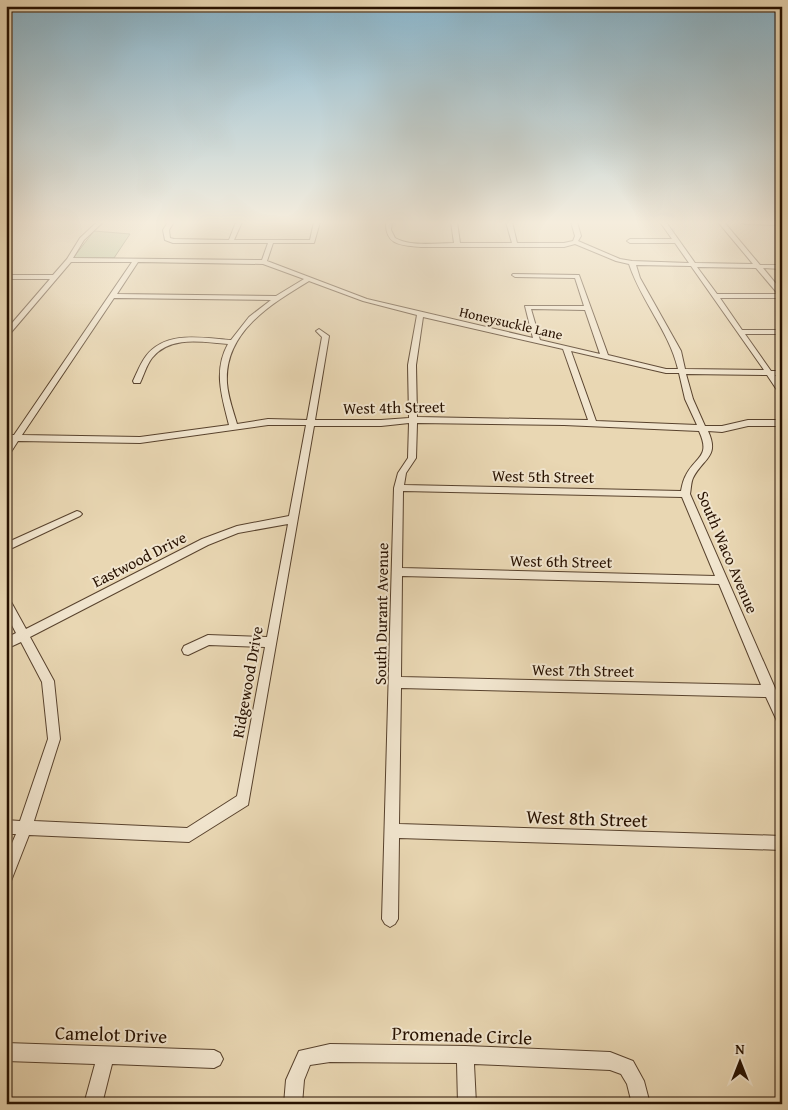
<svg xmlns="http://www.w3.org/2000/svg" width="788" height="1110" font-family="'Gentium Book Plus',serif">
	<style>
		.green { fill: #b1bf90; stroke: #6c6848 }
		.lines { fill: none; stroke-linecap: round; stroke-linejoin: round }
		.minor-casing { stroke: #58422d; stroke-width: 2 }
		.minor { fill: #f1e5ce; fill-rule: evenodd }
		.labels { text-anchor: middle; dominant-baseline: central; stroke-width: 4; stroke-linejoin: round; paint-order: stroke }
		.far-street-label { font-size: 14px; fill: #271100; stroke: #f1e5ce }
		.street-label { font-size: 16px; fill: #271100; stroke: #f1e5ce }
		.near-street-label { font-size: 19px; fill: #271100; stroke: #f1e5ce }
	</style>
	<rect width="100%" height="100%" fill="#e9d7b3"/>
	<filter id="stains"><feTurbulence type="fractalNoise" baseFrequency=".004" numOctaves="4"/><feColorMatrix values="0 0 0 0 .2 0 0 0 0 .09 0 0 0 0 .02 0 0 0 .5 -.17"/></filter>
	<radialGradient id="worn" r=".72"><stop offset=".6" stop-color="#630" stop-opacity="0"/><stop offset="1" stop-color="#630" stop-opacity=".3"/></radialGradient>
	<path class="green" d="M 94,231 L 130,234 L 114,258 L 73,258 Z"/>
	<g class="lines">
		<defs>
			<path id="minor" d="M 97,222 L 103,222 L 84,240 L 73,258 L 262,260 L 268,243 L 173,243 L 165,240 L 163,230 L 168,222 L 174,222 L 169,230 L 170,238 L 174,239 L 229,240 L 236,222 L 242,222 L 234,240 L 310,240 L 314,222 L 320,222 L 314,243 L 273,243 L 267,261 L 367,299 L 533,338 L 525,306 L 584,306 L 575,278 L 515,277 L 512,275 L 513,274 L 579,275 L 608,355 L 666,369 L 678,369 C 669,331 641,301 629,264 L 616,261 L 575,244 L 564,247 L 421,247 C 402,245 385,246 386,222 L 392,222 L 391,230 L 395,238 C 411,247 436,243 454,243 L 451,222 L 457,222 L 460,243 L 512,243 L 506,222 L 512,222 L 517,243 L 564,243 L 573,241 L 575,236 L 571,222 L 577,222 L 581,236 L 578,241 L 620,259 L 632,261 L 689,263 L 675,243 L 630,243 L 627,241 L 630,239 L 672,239 L 660,222 L 666,222 L 695,263 L 753,264 L 718,222 L 724,222 L 760,265 L 782,265 L 782,269 L 763,268 L 782,291 L 782,298 L 720,298 L 742,330 L 782,330 L 782,334 L 745,334 L 771,371 L 782,371 L 782,375 L 775,375 L 782,385 L 782,393 L 779,393 L 767,375 L 686,374 L 693,399 L 705,426 L 722,426 L 748,420 L 782,420 L 782,426 L 748,426 L 722,432 L 708,431 C 720,457 703,458 693,478 C 691,482 691,489 690,494 L 782,704 L 782,725 L 778,723 L 766,697 L 401,688 L 399,824 L 782,836 L 782,850 L 399,838 L 398,919 L 395,924 L 390,927 L 385,924 L 382,919 L 394,488 L 398,473 L 408,458 L 409,423 L 381,426 L 314,426 L 248,805 L 189,842 L 29,835 L 11,881 L 6,883 L 6,857 L 16,834 L 6,834 L 6,820 L 20,821 L 48,739 L 42,682 L 21,642 L 6,649 L 6,638 L 16,633 L 6,614 L 6,599 L 10,600 L 26,629 L 202,539 L 237,526 L 289,516 L 306,425 L 268,425 L 140,443 L 18,441 L 9,455 L 6,456 L 6,446 L 10,441 L 6,441 L 6,435 L 14,435 L 132,262 L 71,262 L 8,336 L 6,337 L 6,330 L 50,279 L 6,279 L 6,275 L 53,275 L 67,259 L 80,238 ZM 138,262 L 263,264 L 304,279 L 276,296 L 117,294 ZM 636,265 L 691,266 L 764,370 L 685,369 L 681,351 L 640,278 ZM 697,267 L 756,268 L 778,294 L 717,294 ZM 309,281 L 363,301 L 417,315 L 408,365 L 409,418 L 381,420 L 315,420 L 329,336 L 319,329 L 316,331 L 322,337 L 307,420 L 268,419 L 237,424 C 233,410 228,397 227,383 C 224,332 271,304 309,281 ZM 114,298 L 271,300 L 249,317 L 231,340 C 202,338 166,330 146,356 C 140,364 137,373 133,381 L 134,383 L 140,383 C 144,375 146,366 152,358 C 170,335 202,342 228,344 C 213,371 222,397 229,425 L 140,437 L 22,435 ZM 531,309 L 585,310 L 600,354 L 540,340 ZM 423,317 L 563,349 L 588,420 L 417,417 L 416,365 ZM 571,351 L 666,373 L 679,373 L 685,399 L 697,425 L 596,421 ZM 417,423 L 564,425 L 699,431 C 711,457 696,456 686,475 C 683,480 682,486 681,491 L 404,485 L 406,473 L 416,458 ZM 403,491 L 682,497 L 715,576 L 402,568 ZM 288,524 L 267,637 L 208,635 L 184,646 L 182,650 L 184,654 L 188,655 L 209,645 L 265,647 L 237,796 L 187,828 L 34,821 L 60,739 L 54,681 L 30,637 L 208,545 L 238,533 ZM 402,576 L 719,584 L 761,685 L 401,677 Z
				M 741,222 L 782,222 L 782,225 L 744,224 Z
				M 77,511 L 80,512 L 82,514 L 80,516 L 6,551 L 6,543 Z
				M 6,1043 L 214,1050 L 220,1053 L 223,1059 L 220,1065 L 214,1068 L 112,1064 L 102,1104 L 84,1104 L 95,1064 L 6,1061 Z
				M 330,1044 L 465,1046 L 610,1052 L 633,1061 L 644,1081 L 650,1104 L 632,1104 L 627,1084 L 621,1074 L 610,1070 L 474,1064 L 476,1104 L 458,1104 L 457,1063 L 330,1062 L 310,1065 L 304,1080 L 302,1104 L 284,1104 L 286,1080 L 299,1051 Z"/>
		</defs>
		<use href="#minor" class="minor-casing"/>
		<use href="#minor" class="minor"/>
	</g>
	<linearGradient id="sky" x2="0" y2="1"><stop stop-color="#88b6ce"/><stop offset="0.59" stop-color="#f5eddd"/><stop offset="1" stop-color="#f5eddd" stop-opacity="0"/></linearGradient>
	<rect width="788" height="377" fill="url(#sky)"/>
	<g class="labels">
		<g class="far-street-label">
			<text transform="translate(511 323) rotate(13)">Honeysuckle Lane</text>
		</g>
		<g class="street-label">
			<text transform="translate(394 407) rotate(-1)">West 4th Street</text>
			<text transform="translate(543 476) rotate(1)">West 5th Street</text>
			<text transform="translate(728 552) rotate(67)">South Waco Avenue</text>
			<text transform="translate(139 559) rotate(-27)">Eastwood Drive</text>
			<text transform="translate(561 561) rotate(1)">West 6th Street</text>
			<text transform="translate(381 614) rotate(-89)">South Durant Avenue</text>
			<text transform="translate(583 670) rotate(1)">West 7th Street</text>
			<text transform="translate(247 682) rotate(-80)">Ridgewood Drive</text>
		</g>
		<g class="near-street-label">
			<text transform="translate(587 818) rotate(2)">West 8th Street</text>
			<text transform="translate(111 1034) rotate(2)">Camelot Drive</text>
			<text transform="translate(462 1035) rotate(2)">Promenade Circle</text>
		</g>
	</g>
	<rect width="788" height="1110" fill="none" stroke="#e9d7b3" stroke-width="25"/>
	<rect x="8" y="8" width="773" height="1095" fill="none" stroke="#271100" stroke-width="2.5"/>
	<rect x="12" y="12" width="763" height="1085" fill="none" stroke="#271100"/>
	<g transform="translate(740 1062)" stroke="#f1e5ce" stroke-width="4" paint-order="stroke">
	<path d="M0-4L9 19L0 12L-9 19Z" fill="#271100"/>
	<text y="-8" font-size="14" font-weight="bold" text-anchor="middle" fill="#271100">N</text>
	</g>
	<rect width="100%" height="100%" filter="url(#stains)"/>
	<rect width="100%" height="100%" fill="url(#worn)"/>
</svg>
